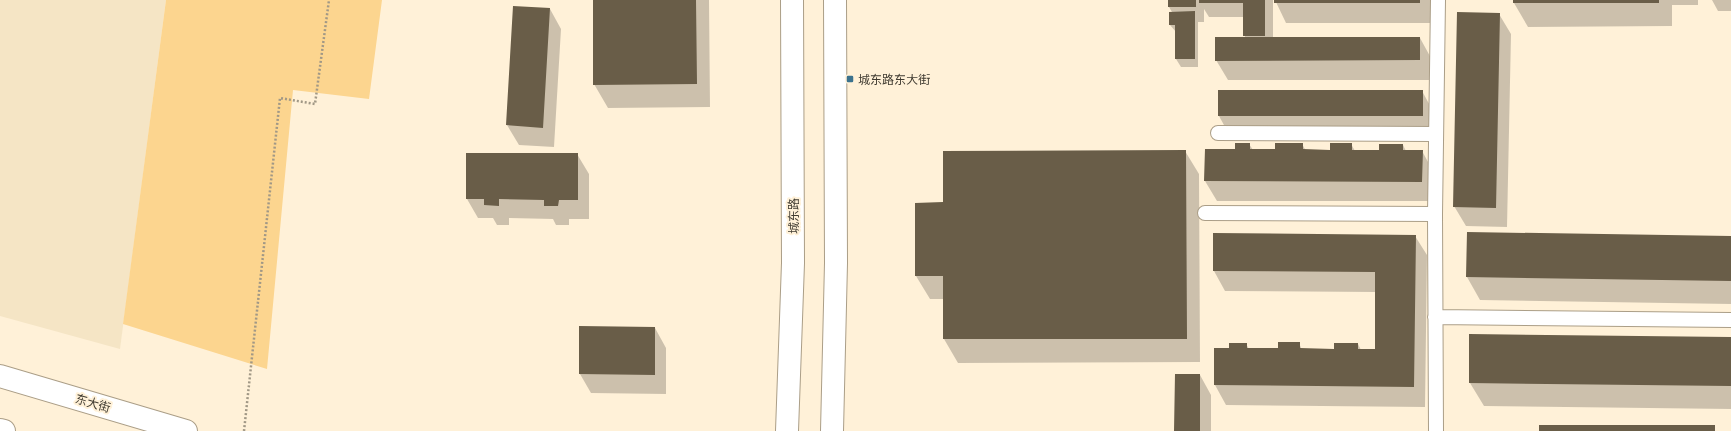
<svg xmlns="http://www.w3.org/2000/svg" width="1731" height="431" font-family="Inter,'Noto Sans SC',sans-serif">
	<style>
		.built { fill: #f5e5c5 }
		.green { fill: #fcd58f }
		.shadow { fill: #0003 }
		.building { fill: #695d48 }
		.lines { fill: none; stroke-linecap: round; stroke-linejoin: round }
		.service-casing { stroke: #ab9e87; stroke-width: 16 }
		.secondary-casing { stroke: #ab9e87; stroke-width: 24 }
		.primary-casing { stroke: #ab9e87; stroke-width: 24 }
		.path { stroke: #a19886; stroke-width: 2.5; stroke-dasharray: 2 2; stroke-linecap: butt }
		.service { stroke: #fff; stroke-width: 14 }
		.secondary { stroke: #fff; stroke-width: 22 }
		.primary { stroke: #fff; stroke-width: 22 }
		.poi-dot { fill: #3b728d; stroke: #fff1d8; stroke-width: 1.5 }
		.labels { text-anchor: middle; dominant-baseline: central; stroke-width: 4; stroke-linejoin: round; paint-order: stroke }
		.poi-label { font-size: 12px; fill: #403b31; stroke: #fff1d8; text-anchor: start }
		.street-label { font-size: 12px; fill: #403b31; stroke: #fff1d8 }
	</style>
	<rect width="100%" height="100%" fill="#fff1d8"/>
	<path class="built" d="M 0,0 L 166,0 L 120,349 L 0,316 Z"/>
	<path class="green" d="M 166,0 L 382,0 L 369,99 L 293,90 L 267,369 L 123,324 Z"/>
	<path class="shadow" d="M 594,0 L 709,0 L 710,107 L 608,108 L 594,84 Z
		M 1169,0 L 1273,0 L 1273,38 L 1420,38 L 1431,58 L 1431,80 L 1228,80 L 1216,60 L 1245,38 L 1244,17 L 1209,17 L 1204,9 L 1204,22 L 1198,22 L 1198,67 L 1181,67 L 1176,59 L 1176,32 L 1170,25 L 1170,13 L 1172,12 L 1169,7 Z
		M 1275,0 L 1431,0 L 1431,23 L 1286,23 Z
		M 1514,0 L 1698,0 L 1698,5 L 1672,5 L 1672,26 L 1528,27 L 1514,3 Z
		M 1712,0 L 1731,0 L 1731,11 L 1718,11 Z
		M 514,7 L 550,9 L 561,29 L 554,147 L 519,145 L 507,125 Z
		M 1499,14 L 1511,34 L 1507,227 L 1466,226 L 1454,206 Z
		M 1219,91 L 1422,91 L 1433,111 L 1433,136 L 1230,136 L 1219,116 Z
		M 1249,144 L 1253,150 L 1276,150 L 1302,144 L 1306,151 L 1331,151 L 1351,144 L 1355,151 L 1380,151 L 1403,145 L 1406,151 L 1422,151 L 1433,171 L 1433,201 L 1217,201 L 1205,181 L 1206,150 L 1236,150 Z
		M 1185,151 L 1199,174 L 1200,362 L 958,363 L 944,339 L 944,299 L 930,299 L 916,276 L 944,203 Z
		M 577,154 L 589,174 L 589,219 L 569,219 L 569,225 L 556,225 L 553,219 L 509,218 L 509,225 L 497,225 L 493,218 L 478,218 L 467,199 Z
		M 1415,236 L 1427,255 L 1425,407 L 1226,405 L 1215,385 L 1215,349 L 1230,349 L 1246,344 L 1249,349 L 1279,349 L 1299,343 L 1302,350 L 1335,350 L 1358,344 L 1361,350 L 1376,350 L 1376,292 L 1225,291 L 1214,271 Z
		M 1731,237 L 1731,304 L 1480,300 L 1467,277 Z
		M 655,328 L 666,348 L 666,394 L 591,393 L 580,374 Z
		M 1731,338 L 1731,409 L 1484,406 L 1470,383 Z
		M 1200,375 L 1211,395 L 1211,431 L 1175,431 Z"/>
	<path class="building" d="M 593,0 L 696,0 L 697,84 L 593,85 Z
		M 1168,0 L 1196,0 L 1196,7 L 1168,7 Z
		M 1199,0 L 1265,0 L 1265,36 L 1243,36 L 1243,3 L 1199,3 Z
		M 1274,0 L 1420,0 L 1420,3 L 1274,3 Z
		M 1513,0 L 1659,0 L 1659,3 L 1513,3 Z
		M 513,6 L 550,8 L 543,128 L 506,125 Z
		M 1195,11 L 1195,59 L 1175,59 L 1175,25 L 1169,25 L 1169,12 Z
		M 1457,12 L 1500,13 L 1496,208 L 1453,207 Z
		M 1215,37 L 1420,37 L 1420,60 L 1215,61 Z
		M 1218,90 L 1423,90 L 1423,116 L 1218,116 Z
		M 1235,143 L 1250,143 L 1250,149 L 1275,149 L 1275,143 L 1303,143 L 1303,149 L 1330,150 L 1330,143 L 1352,143 L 1352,150 L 1379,150 L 1379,144 L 1403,144 L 1403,150 L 1423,150 L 1422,182 L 1204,181 L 1205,149 L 1235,149 Z
		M 1186,150 L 1187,339 L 943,339 L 943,276 L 915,276 L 915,203 L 943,202 L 943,151 Z
		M 466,153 L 578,153 L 578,200 L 559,200 L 558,206 L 544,206 L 544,200 L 499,199 L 499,206 L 484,205 L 484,199 L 466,199 Z
		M 1467,232 L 1731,236 L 1731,281 L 1466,277 Z
		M 1213,233 L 1416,235 L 1414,387 L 1214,385 L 1214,348 L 1229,348 L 1229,343 L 1247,343 L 1247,348 L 1278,348 L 1278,342 L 1300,342 L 1300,348 L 1334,349 L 1334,343 L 1358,343 L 1358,349 L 1375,349 L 1375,272 L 1213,271 Z
		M 579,326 L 655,327 L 655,375 L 579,374 Z
		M 1469,334 L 1731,337 L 1731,386 L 1469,383 Z
		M 1175,374 L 1200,374 L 1200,431 L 1174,431 Z
		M 1539,425 L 1715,425 L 1715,431 L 1539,431 Z"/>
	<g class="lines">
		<defs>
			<path id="service" d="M 1218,133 L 1436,134
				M 1205,213 L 1435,214
				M 1435,317 L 1731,320
				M 1436,431 L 1435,214 L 1438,0"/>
			<path id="secondary" d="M 787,431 L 793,263 L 792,0
				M 832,431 L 836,263 L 835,0"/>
			<path id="primary" d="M 0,376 L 186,431
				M 0,430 L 4,431"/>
		</defs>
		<use href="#service" class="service-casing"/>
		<use href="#secondary" class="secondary-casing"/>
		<use href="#primary" class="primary-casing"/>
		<path class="path" d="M 244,431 L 280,98 L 315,104 L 329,0"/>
		<use href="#service" class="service"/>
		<use href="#secondary" class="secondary"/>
		<use href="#primary" class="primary"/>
	</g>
	<rect class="poi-dot" x="846" y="75" width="8" height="8" rx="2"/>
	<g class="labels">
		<g class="poi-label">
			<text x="858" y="79">城东路东大街</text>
		</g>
		<g class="street-label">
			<text transform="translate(793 216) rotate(-90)">城东路</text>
			<text transform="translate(93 403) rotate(16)">东大街</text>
		</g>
	</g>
</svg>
